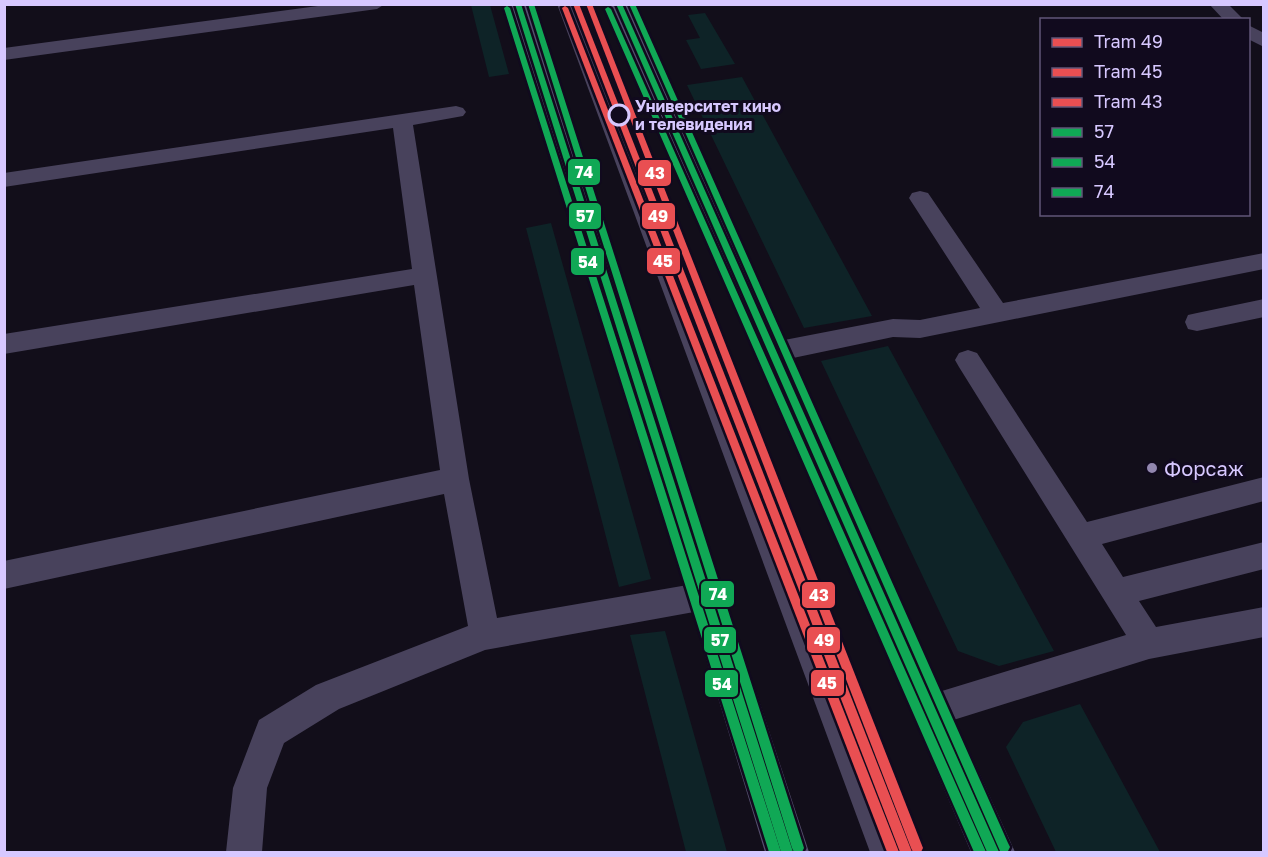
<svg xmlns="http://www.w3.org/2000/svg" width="1268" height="857" font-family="'Golos Text',sans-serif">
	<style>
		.green { fill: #0e2327 }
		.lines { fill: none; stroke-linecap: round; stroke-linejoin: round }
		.lane { fill: #48425c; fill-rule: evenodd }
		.secondary { fill: #554f6e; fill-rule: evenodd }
		.bus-1-casing { stroke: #110a1e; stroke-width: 5 }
		.bus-2-casing { stroke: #110a1e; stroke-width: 5 }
		.bus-3-casing { stroke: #110a1e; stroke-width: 5 }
		.bus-1 { fill: #10a855; fill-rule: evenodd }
		.bus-2 { fill: #10a855; fill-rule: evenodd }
		.bus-3 { fill: #10a855; fill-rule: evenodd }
		.tram-1-casing { stroke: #110a1e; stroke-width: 5 }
		.tram-2-casing { stroke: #110a1e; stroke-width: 5 }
		.tram-3-casing { stroke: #110a1e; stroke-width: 5 }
		.tram-1 { fill: #e94f52; fill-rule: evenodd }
		.tram-2 { fill: #e94f52; fill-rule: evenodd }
		.tram-3 { fill: #e94f52; fill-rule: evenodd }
		.stop-dot { fill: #110a1e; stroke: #d7c8ff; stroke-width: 3 }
		.poi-dot { fill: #9287af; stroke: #110a1e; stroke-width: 2 }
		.labels { text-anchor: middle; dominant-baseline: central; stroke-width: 6; stroke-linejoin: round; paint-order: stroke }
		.far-stop-label { font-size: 16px; font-weight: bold; fill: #d7c8ff; stroke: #110a1e; text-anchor: start }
		.poi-label { font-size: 20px; fill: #d7c8ff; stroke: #110a1e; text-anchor: start }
		.line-badge { stroke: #110a1e; stroke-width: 2 }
		.badge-label { font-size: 16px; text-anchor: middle; font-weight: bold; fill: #fff }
	</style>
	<rect width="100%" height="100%" fill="#120e1a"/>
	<path class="green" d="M 471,5 L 490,5 L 509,74 L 489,77 Z
		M 705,13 L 735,64 L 701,69 L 686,40 L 700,38 L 688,15 Z
		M 742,77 L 872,316 L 804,328 L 687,85 Z
		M 551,223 L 651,579 L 619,587 L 526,228 Z
		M 888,346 L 1054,651 L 999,666 L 958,651 L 821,361 Z
		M 665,631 L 727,852 L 686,852 L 630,635 Z
		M 1080,704 L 1160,852 L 1056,852 L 1006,747 L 1023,722 Z"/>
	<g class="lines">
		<path class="lane" d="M 333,4 L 385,4 L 377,9 L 4,60 L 4,48 Z
			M 557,4 L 575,4 L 906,852 L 870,852 Z
			M 1209,4 L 1228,4 L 1244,20 L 1224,20 Z
			M 1248,25 L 1264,33 L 1264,47 L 1248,39 Z
			M 456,106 L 463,108 L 466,112 L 463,116 L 413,125 L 469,479 L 497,618 L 705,582 L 716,586 L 720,596 L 716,606 L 705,610 L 485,650 L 339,709 L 284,743 L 267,788 L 262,852 L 226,852 L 233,788 L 259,720 L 316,685 L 468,626 L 444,494 L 4,589 L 4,561 L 440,470 L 414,285 L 4,354 L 4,334 L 412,269 L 393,128 L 4,187 L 4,173 Z
			M 920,191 L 928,193 L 1003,303 L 1264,253 L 1264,269 L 920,338 L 893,337 L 774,362 L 765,359 L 761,352 L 765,345 L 774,342 L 893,319 L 920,320 L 980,308 L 909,198 L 912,193 Z
			M 1264,299 L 1264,317 L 1197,331 L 1188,329 L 1185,322 L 1188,315 L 1197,313 Z
			M 968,350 L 977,353 L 1087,522 L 1264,477 L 1264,501 L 1102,544 L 1123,577 L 1264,542 L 1264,569 L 1139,601 L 1156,627 L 1264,607 L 1264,637 L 1149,659 L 931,727 L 919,722 L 914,710 L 919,698 L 1126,635 L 959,367 L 955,360 L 959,353 Z"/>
		<path class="secondary" d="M 507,4 L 529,4 L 809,852 L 765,852 Z
			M 608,4 L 630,4 L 1015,852 L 971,852 Z"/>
		<defs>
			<path id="bus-1" d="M 515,4 L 521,4 L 793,852 L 781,852 Z
				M 616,4 L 622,4 L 999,852 L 987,852 Z"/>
			<path id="bus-2" d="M 507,6 L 510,8 L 781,852 L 769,852 L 504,8 Z
				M 608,7 L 611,9 L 986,852 L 974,852 L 605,9 Z"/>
			<path id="bus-3" d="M 528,4 L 534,4 L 804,848 L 802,852 L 794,852 L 792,848 Z
				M 629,4 L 635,4 L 1008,843 L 1010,847 L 1008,851 L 1005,852 L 1000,851 Z"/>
		</defs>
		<use href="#bus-1" class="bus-1-casing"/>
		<use href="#bus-2" class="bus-2-casing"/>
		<use href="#bus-3" class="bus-3-casing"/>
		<use href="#bus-1" class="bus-1"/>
		<use href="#bus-2" class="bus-2"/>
		<use href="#bus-3" class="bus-3"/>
		<defs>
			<path id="tram-1" d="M 573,4 L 579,4 L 912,852 L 900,852 Z"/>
			<path id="tram-2" d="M 565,6 L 568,8 L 899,852 L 887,852 L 562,8 Z"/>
			<path id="tram-3" d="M 586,4 L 592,4 L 923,848 L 921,852 L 913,852 L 911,848 Z"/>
		</defs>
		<use href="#tram-1" class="tram-1-casing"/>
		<use href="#tram-2" class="tram-2-casing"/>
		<use href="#tram-3" class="tram-3-casing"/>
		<use href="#tram-1" class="tram-1"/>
		<use href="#tram-2" class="tram-2"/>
		<use href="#tram-3" class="tram-3"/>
	</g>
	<circle class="stop-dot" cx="619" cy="115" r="10"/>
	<circle class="poi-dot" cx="1152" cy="468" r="6"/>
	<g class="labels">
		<g class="far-stop-label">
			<text x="635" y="106">Университет кино<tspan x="635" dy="18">и телевидения</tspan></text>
		</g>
		<g class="poi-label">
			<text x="1164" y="468">Форсаж</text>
		</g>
	</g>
	<g class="line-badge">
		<rect x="567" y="158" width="34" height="28" rx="6" fill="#10a855"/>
		<rect x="637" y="159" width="35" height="28" rx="6" fill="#e94f52"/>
		<rect x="568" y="202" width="34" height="28" rx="6" fill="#10a855"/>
		<rect x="641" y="202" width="35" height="28" rx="6" fill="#e94f52"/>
		<rect x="646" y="247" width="35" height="28" rx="6" fill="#e94f52"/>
		<rect x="570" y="247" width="35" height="29" rx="6" fill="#10a855"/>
		<rect x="700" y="580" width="35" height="28" rx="6" fill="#10a855"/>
		<rect x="801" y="581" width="35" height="28" rx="6" fill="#e94f52"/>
		<rect x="703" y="626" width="34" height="28" rx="6" fill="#10a855"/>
		<rect x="806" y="626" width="35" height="28" rx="6" fill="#e94f52"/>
		<rect x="810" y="669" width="35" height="28" rx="6" fill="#e94f52"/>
		<rect x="704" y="669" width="35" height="29" rx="6" fill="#10a855"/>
	</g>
	<g class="badge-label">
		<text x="584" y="178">74</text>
		<text x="655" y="179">43</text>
		<text x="585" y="222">57</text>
		<text x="658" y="222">49</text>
		<text x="663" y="267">45</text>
		<text x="588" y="268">54</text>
		<text x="718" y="600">74</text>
		<text x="819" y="601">43</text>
		<text x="720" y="646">57</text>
		<text x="824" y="646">49</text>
		<text x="827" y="689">45</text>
		<text x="722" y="690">54</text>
	</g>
	<rect width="1268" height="857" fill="none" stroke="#d7c8ff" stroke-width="12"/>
	<rect x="1040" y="18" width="210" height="198" fill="#110a1e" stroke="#605678" stroke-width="1.5"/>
	<rect x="1052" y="38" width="30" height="9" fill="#e94f52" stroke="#605678" stroke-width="1.5"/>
	<text x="1094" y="48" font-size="18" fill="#d7c8ff">Tram 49</text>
	<rect x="1052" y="68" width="30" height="9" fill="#e94f52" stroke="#605678" stroke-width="1.5"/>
	<text x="1094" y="78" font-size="18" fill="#d7c8ff">Tram 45</text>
	<rect x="1052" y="98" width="30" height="9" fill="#e94f52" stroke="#605678" stroke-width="1.5"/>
	<text x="1094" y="108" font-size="18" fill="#d7c8ff">Tram 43</text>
	<rect x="1052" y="128" width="30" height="9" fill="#10a855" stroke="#605678" stroke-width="1.5"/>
	<text x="1094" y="138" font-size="18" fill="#d7c8ff">57</text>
	<rect x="1052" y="158" width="30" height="9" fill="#10a855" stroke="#605678" stroke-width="1.5"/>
	<text x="1094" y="168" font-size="18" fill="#d7c8ff">54</text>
	<rect x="1052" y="188" width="30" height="9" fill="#10a855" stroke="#605678" stroke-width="1.5"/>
	<text x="1094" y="198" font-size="18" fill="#d7c8ff">74</text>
</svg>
